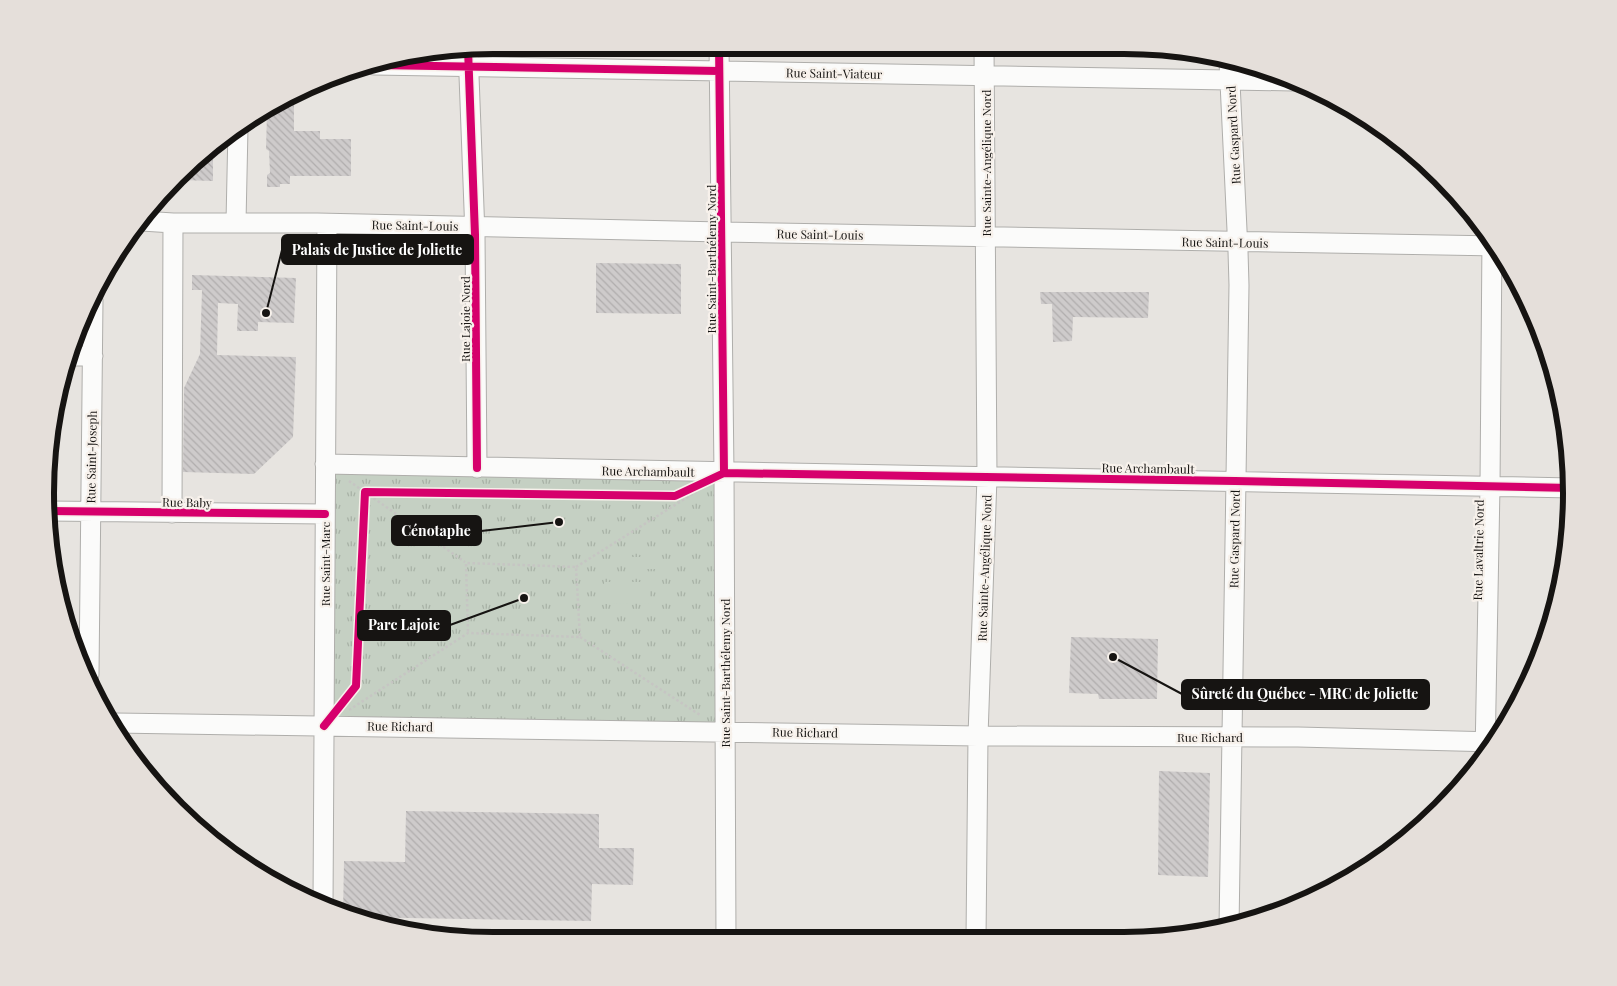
<svg xmlns="http://www.w3.org/2000/svg" width="1617" height="986" font-family="'Playfair Display',serif">
	<style>
		.park { fill: url(#park-tufts) }
		.pitch { fill: #c5d0c3 }
		.building { fill: url(#building-back-hatch) }
		.lines { fill: none; stroke-linecap: round; stroke-linejoin: round }
		.minor-casing { stroke: #afaeab; stroke-width: 21 }
		.path { stroke: #c6c5c3; stroke-width: 2.5; stroke-dasharray: 2.5 2.5; stroke-linecap: butt }
		.minor { stroke: #fbfbfa; stroke-width: 19 }
		.cycleway-casing { stroke: #f7f1eb; stroke-width: 11 }
		.cycleway { stroke: #d6006c; stroke-width: 8 }
		.labels { text-anchor: middle; dominant-baseline: central; stroke-width: 4.5; stroke-linejoin: round; paint-order: stroke }
		.street-label { font-size: 12px; fill: #161412; stroke: #f7f1eb }
		.rim { fill: none; stroke: #161412; stroke-width: 6 }
		.leader { fill: none; stroke: #161412; stroke-width: 2 }
		.callout-dot { fill: #161412; stroke: #f7f1eb; stroke-width: 2 }
		.callout { fill: #161412; stroke: #161412; stroke-width: 2 }
		.callout-label { font-size: 14px; text-anchor: middle; font-weight: bold; fill: #fff }
	</style>
	<defs>
		<pattern id="park-tufts" width="24" height="20" patternUnits="userSpaceOnUse" patternTransform="scale(1.25)"><rect width="24" height="20" fill="#c5d0c3"/><path d="M3 7l-1-3M5 7V3M7 7l1-3M15 17l-1-3M17 17v-4M19 17l1-3" fill="none" stroke="#a8b2a6"/></pattern>
		<pattern id="building-back-hatch" width="6" height="6" patternUnits="userSpaceOnUse" patternTransform="scale(1.25)"><rect width="6" height="6" fill="#cecbcb"/><path d="M-1 5l2 2M0 0l6 6M5-1l2 2" fill="none" stroke="#b0adad"/></pattern>
	</defs>
	<rect width="100%" height="100%" fill="#e7e4e0"/>
	<path class="park" d="M 325,464 L 724,473 L 725,731 L 324,726 Z"/>
	<path class="pitch" d="M 632,557 L 658,557 L 658,569 L 632,569 Z
		M 604,582 L 650,582 L 650,603 L 604,604 Z"/>
	<path class="building" d="M 294,98 L 294,131 L 320,131 L 320,139 L 351,139 L 351,176 L 290,176 L 290,184 L 280,184 L 280,187 L 267,187 L 267,175 L 270,173 L 269,151 L 266,149 L 267,113 Z
		M 213,145 L 213,181 L 180,180 L 203,156 Z
		M 596,263 L 681,264 L 681,314 L 596,313 Z
		M 192,275 L 296,278 L 294,323 L 258,322 L 258,331 L 237,331 L 238,304 L 218,303 L 217,355 L 296,357 L 293,437 L 254,474 L 183,472 L 184,388 L 200,354 L 202,290 L 192,290 Z
		M 1040,292 L 1149,292 L 1148,318 L 1073,317 L 1072,341 L 1053,342 L 1052,304 L 1041,304 Z
		M 1071,637 L 1158,639 L 1157,699 L 1099,699 L 1098,694 L 1069,693 Z
		M 1159,771 L 1210,773 L 1208,877 L 1158,875 Z
		M 406,811 L 599,814 L 599,848 L 634,848 L 633,885 L 592,884 L 591,921 L 349,917 L 343,914 L 344,861 L 405,862 Z"/>
	<g class="lines">
		<defs>
			<path id="minor" d="M 719,45 L 724,473 L 726,940
				M 468,49 L 475,235 L 477,468
				M 374,65 L 1293,81
				M 142,221 L 173,223 L 317,223 L 722,232 L 1498,246
				M 236,222 L 238,128
				M 68,356 L 93,356
				M 325,464 C 741,474 1156,478 1572,488
				M 48,511 L 325,514
				M 172,513 L 173,223
				M 89,675 L 93,300
				M 115,723 L 978,736 L 1298,737 L 1496,742
				M 1485,756 L 1490,486 L 1492,238
				M 323,905 L 327,224
				M 1229,928 L 1239,285 L 1238,251 L 1229,61
				M 976,940 L 978,736 L 987,477 L 984,46"/>
		</defs>
		<use href="#minor" class="minor-casing"/>
		<path class="path" d="M 349,481 L 465,562
			M 576,567 L 702,488
			M 580,637 L 700,715
			M 349,710 L 468,633 L 580,637 L 576,567 L 466,563 L 468,633"/>
		<use href="#minor" class="minor"/>
		<defs>
			<path id="cycleway" d="M 719,45 L 724,473
				M 468,49 L 475,235 L 477,468
				M 374,65 L 719,71
				M 48,511 L 325,514
				M 324,726 L 356,686 L 365,492 L 675,496 L 724,473 L 1235,481 L 1572,488"/>
		</defs>
		<use href="#cycleway" class="cycleway-casing"/>
		<use href="#cycleway" class="cycleway"/>
	</g>
	<g class="labels">
		<g class="street-label">
			<text transform="translate(834 73) rotate(1)">Rue Saint-Viateur</text>
			<text transform="translate(1233 135) rotate(-93)">Rue Gaspard Nord</text>
			<text transform="translate(986 163) rotate(-90)">Rue Sainte-Angélique Nord</text>
			<text transform="translate(415 225) rotate(1)">Rue Saint-Louis</text>
			<text transform="translate(820 234) rotate(1)">Rue Saint-Louis</text>
			<text transform="translate(1225 242) rotate(1)">Rue Saint-Louis</text>
			<text transform="translate(711 259) rotate(-90)">Rue Saint-Barthélemy Nord</text>
			<text transform="translate(465 319) rotate(-90)">Rue Lajoie Nord</text>
			<text transform="translate(91 457) rotate(-89)">Rue Saint-Joseph</text>
			<text transform="translate(1148 468) rotate(1)">Rue Archambault</text>
			<text transform="translate(648 471) rotate(1)">Rue Archambault</text>
			<text transform="translate(187 502) rotate(1)">Rue Baby</text>
			<text transform="translate(1234 539) rotate(-89)">Rue Gaspard Nord</text>
			<text transform="translate(1478 550) rotate(-89)">Rue Lavaltrie Nord</text>
			<text transform="translate(325 564) rotate(-90)">Rue Saint-Marc</text>
			<text transform="translate(984 568) rotate(-88)">Rue Sainte-Angélique Nord</text>
			<text transform="translate(725 673) rotate(-90)">Rue Saint-Barthélemy Nord</text>
			<text transform="translate(400 726) rotate(1)">Rue Richard</text>
			<text transform="translate(805 732) rotate(1)">Rue Richard</text>
			<text x="1210" y="737">Rue Richard</text>
		</g>
	</g>
	<path d="M0 0H1617V986H0ZM493 54H1124A439 439 0 0 1 1563 493V493A439 439 0 0 1 1124 932H493A439 439 0 0 1 54 493V493A439 439 0 0 1 493 54Z" fill="#e5dfda" fill-rule="evenodd"/>
	<path class="rim" d="M493 54H1124A439 439 0 0 1 1563 493V493A439 439 0 0 1 1124 932H493A439 439 0 0 1 54 493V493A439 439 0 0 1 493 54Z"/>
	<path class="leader" d="M266 313L282 250M559 522L481 531M524 598L450 625M1113 657L1182 694"/>
	<g class="callout-dot">
		<circle cx="266" cy="313" r="5"/>
		<circle cx="559" cy="522" r="5"/>
		<circle cx="524" cy="598" r="5"/>
		<circle cx="1113" cy="657" r="5"/>
	</g>
	<g class="callout">
		<rect x="282" y="235" width="191" height="29" rx="5"/>
		<rect x="392" y="516" width="89" height="29" rx="5"/>
		<rect x="358" y="611" width="92" height="29" rx="5"/>
		<rect x="1182" y="680" width="247" height="29" rx="5"/>
	</g>
	<g class="callout-label">
		<text x="377" y="255">Palais de Justice de Joliette</text>
		<text x="436" y="536">Cénotaphe</text>
		<text x="404" y="630">Parc Lajoie</text>
		<text x="1305" y="699">Sûreté du Québec - MRC de Joliette</text>
	</g>
</svg>
